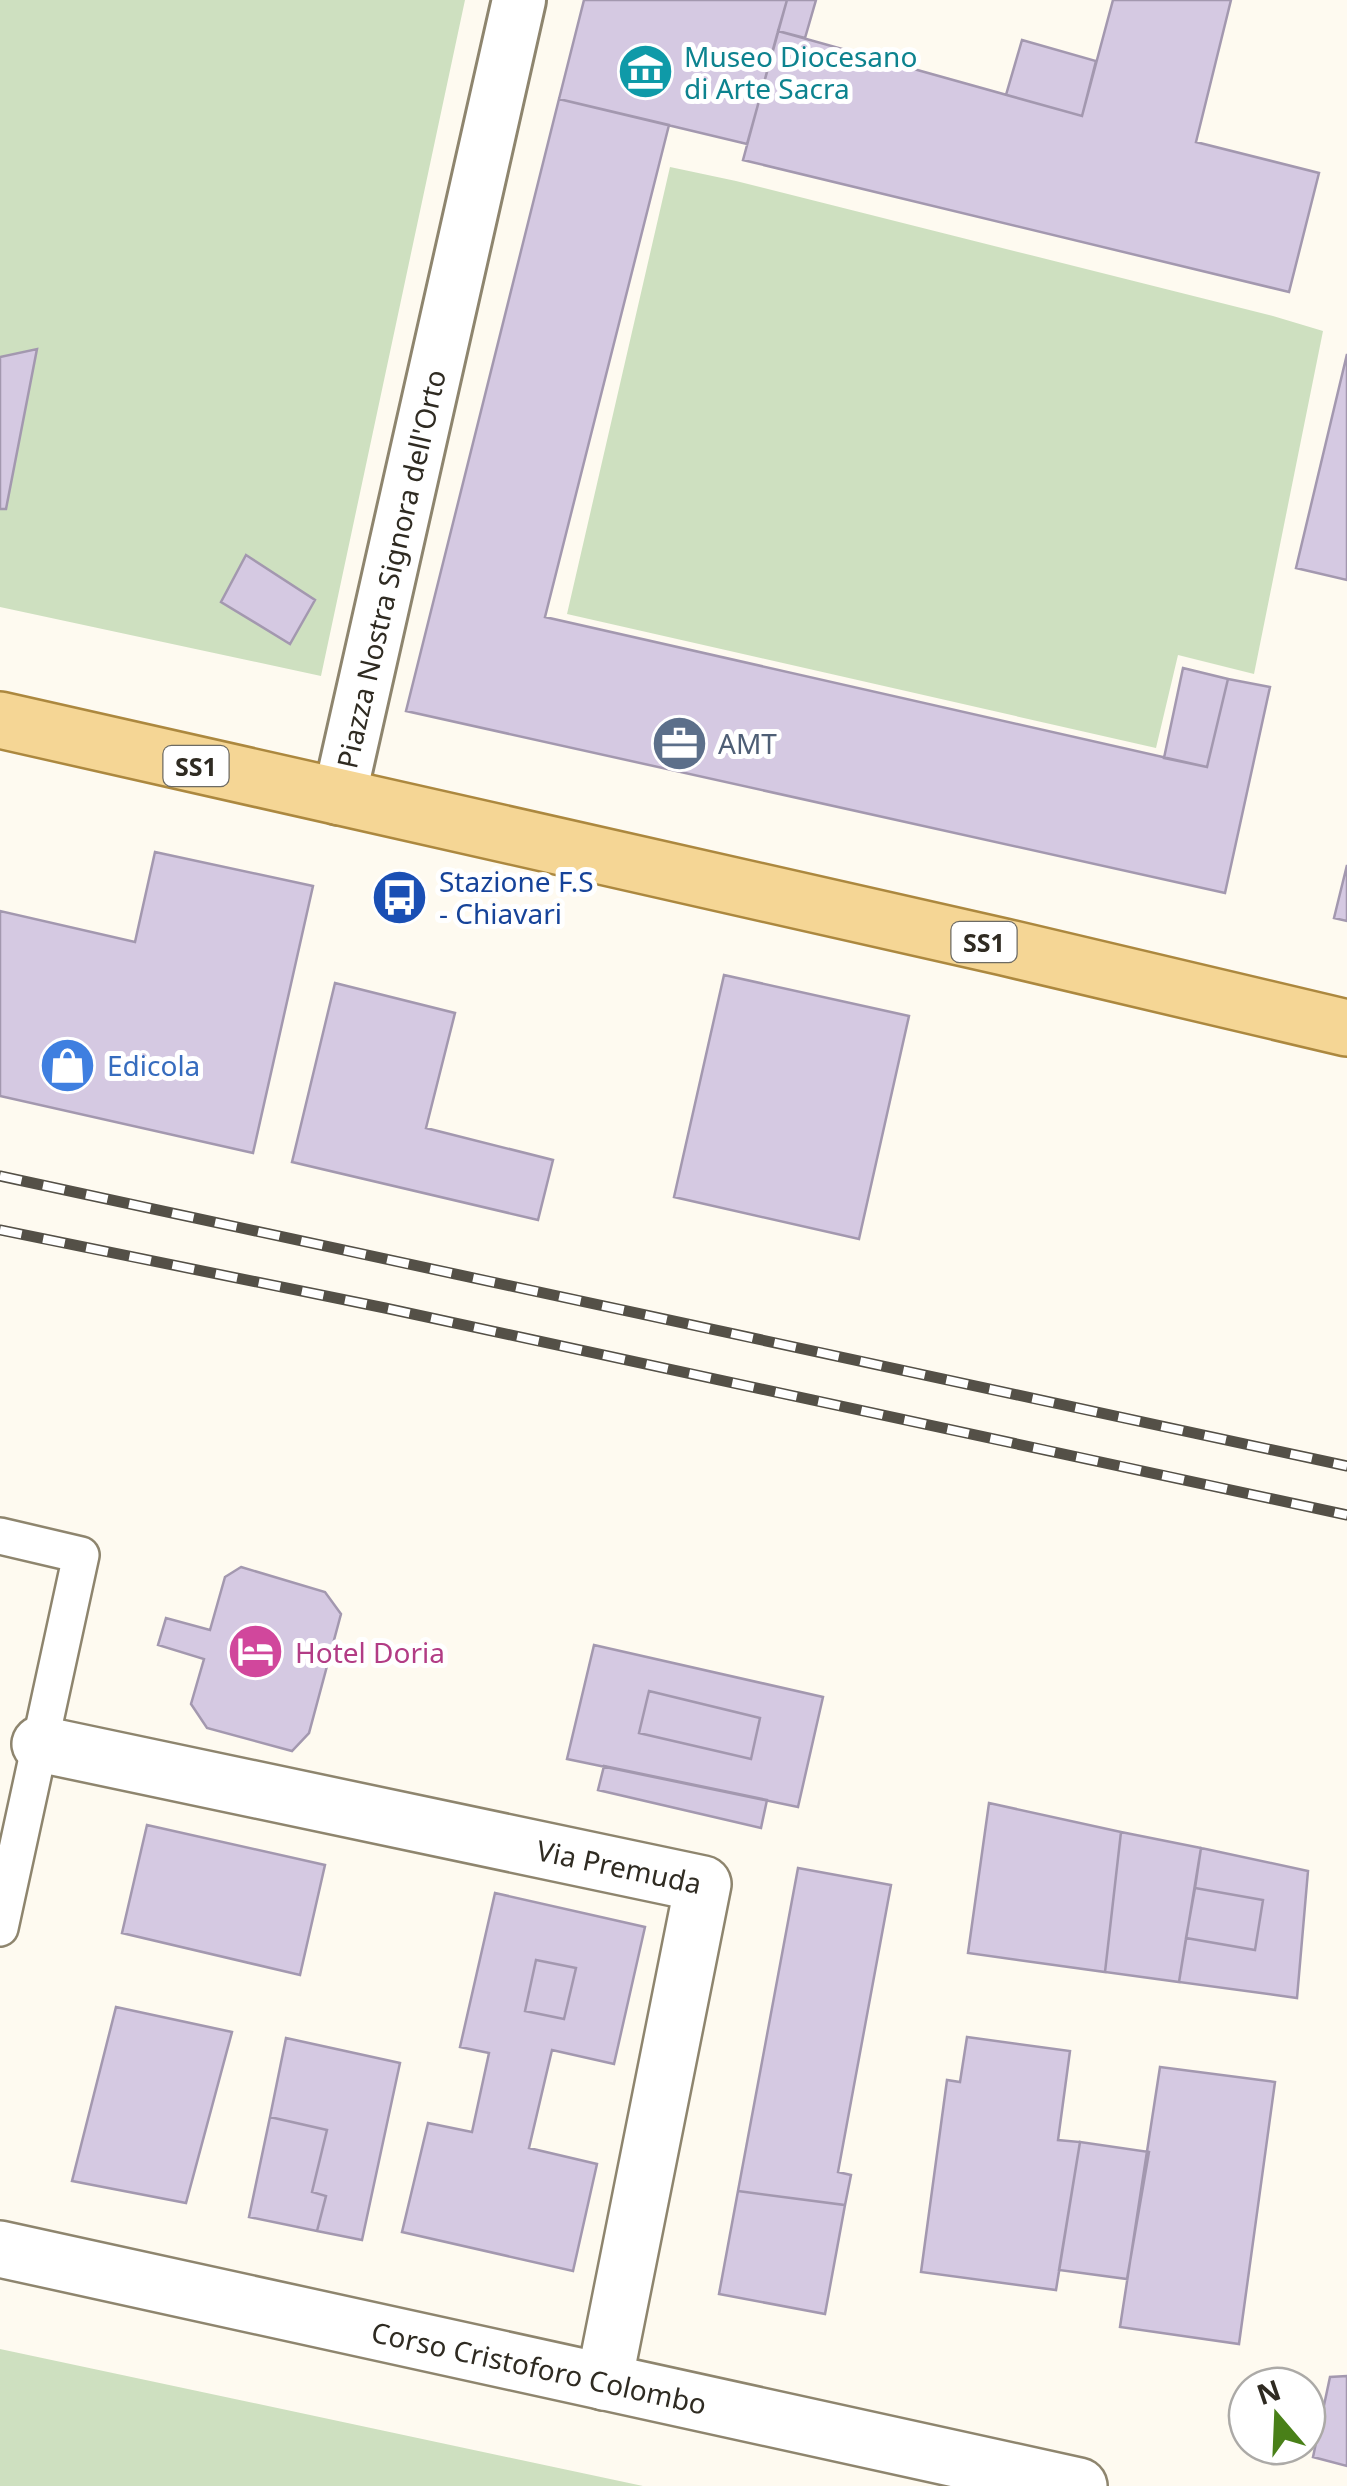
<svg xmlns="http://www.w3.org/2000/svg" width="1347" height="2486" font-family="'Noto Sans',sans-serif">
	<style>
		.green { fill: #cee0c0 }
		.building { fill: #d5c9e2; stroke: #a398af; stroke-width: 2.5 }
		.lines { fill: none; stroke-linecap: round; stroke-linejoin: round }
		.service-casing { stroke: #8e856e; stroke-width: 40 }
		.pedestrian-casing { stroke: #8e856e; stroke-width: 58 }
		.minor-casing { stroke: #8e856e; stroke-width: 60 }
		.tertiary-casing { stroke: #8e856e; stroke-width: 60 }
		.primary-casing { stroke: #ac883f; stroke-width: 60 }
		.service { stroke: #fff; stroke-width: 35 }
		.pedestrian { stroke: #fff; stroke-width: 52 }
		.minor { stroke: #fff; stroke-width: 55 }
		.tertiary { stroke: #fff; stroke-width: 55 }
		.primary { stroke: #f5d695; stroke-width: 55 }
		.rail-casing { stroke: #545047; stroke-width: 11 }
		.rail { stroke: #fff; stroke-width: 8; stroke-dasharray: 22; stroke-linecap: butt }
		.labels { text-anchor: middle; dominant-baseline: central; stroke-width: 10; stroke-linejoin: round; paint-order: stroke }
		.shield { fill: #fff; stroke: #6d6b64; stroke-width: 2.5 }
		.shield-label { font-size: 25px; font-weight: bold; fill: #2f2b22 }
		.culture-label { font-size: 28px; fill: #0d838f; stroke: #fff; text-anchor: start }
		.street-label { font-size: 28px; fill: #2f2b22; stroke: #fff }
		.service-label { font-size: 28px; fill: #4e5e75; stroke: #fff; text-anchor: start }
		.transit-label { font-size: 28px; fill: #164399; stroke: #fff; text-anchor: start }
		.shop-label { font-size: 28px; fill: #366cbe; stroke: #fff; text-anchor: start }
		.hotel-label { font-size: 28px; fill: #b23c85; stroke: #fff; text-anchor: start }
	</style>
	<rect width="100%" height="100%" fill="#fefaf0"/>
	<path class="green" d="M 0,0 L 465,0 L 321,676 L 0,607 Z
		M 670,167 L 736,181 L 1273,316 L 1323,331 L 1254,674 L 1178,655 L 1156,748 L 567,614 Z
		M 0,2349 L 643,2486 L 0,2486 Z"/>
	<path class="building" d="M 584,0 L 787,0 L 747,144 L 559,99 Z
		M 787,0 L 816,0 L 805,38 L 778,31 Z
		M 1113,0 L 1231,0 L 1196,142 L 1319,173 L 1289,292 L 743,160 L 778,31 L 1082,116 Z
		M 1022,40 L 1096,61 L 1082,116 L 1006,95 Z
		M 559,99 L 669,125 L 545,617 L 1207,767 L 1228,679 L 1270,687 L 1225,893 L 406,711 Z
		M 37,349 L 6,509 L 0,509 L 0,357 Z
		M 1347,354 L 1347,580 L 1296,568 Z
		M 246,555 L 315,600 L 290,644 L 221,602 Z
		M 1183,668 L 1228,679 L 1207,767 L 1164,758 Z
		M 155,852 L 313,886 L 253,1153 L 0,1096 L 0,911 L 135,942 Z
		M 1347,865 L 1347,921 L 1334,918 Z
		M 724,975 L 909,1016 L 859,1239 L 674,1197 Z
		M 335,983 L 455,1013 L 426,1128 L 553,1160 L 538,1220 L 292,1162 Z
		M 241,1567 L 325,1592 L 341,1614 L 309,1733 L 292,1751 L 207,1728 L 191,1704 L 204,1659 L 158,1645 L 166,1618 L 210,1630 L 225,1577 Z
		M 594,1645 L 823,1697 L 798,1807 L 567,1759 Z
		M 649,1691 L 760,1718 L 751,1759 L 639,1733 Z
		M 604,1766 L 767,1800 L 761,1828 L 598,1790 Z
		M 989,1803 L 1121,1832 L 1105,1972 L 968,1953 Z
		M 147,1825 L 325,1865 L 300,1975 L 122,1933 Z
		M 1121,1832 L 1201,1848 L 1179,1982 L 1105,1972 Z
		M 1201,1848 L 1308,1871 L 1297,1998 L 1179,1982 L 1186,1938 L 1255,1950 L 1263,1900 L 1195,1888 Z
		M 798,1868 L 891,1885 L 838,2172 L 851,2175 L 845,2205 L 738,2191 Z
		M 1195,1888 L 1263,1900 L 1255,1950 L 1186,1938 Z
		M 495,1893 L 645,1927 L 614,2064 L 552,2050 L 529,2148 L 597,2164 L 573,2271 L 402,2232 L 428,2123 L 472,2132 L 489,2053 L 460,2047 Z
		M 536,1960 L 576,1968 L 564,2019 L 525,2011 Z
		M 116,2007 L 232,2032 L 186,2203 L 72,2181 Z
		M 967,2037 L 1070,2051 L 1058,2140 L 1080,2142 L 1056,2290 L 921,2272 L 947,2080 L 960,2082 Z
		M 286,2038 L 400,2063 L 362,2240 L 317,2231 L 326,2196 L 312,2192 L 327,2130 L 270,2117 Z
		M 1160,2067 L 1275,2082 L 1239,2344 L 1120,2327 Z
		M 270,2117 L 327,2130 L 312,2192 L 326,2196 L 317,2231 L 249,2217 Z
		M 1080,2142 L 1149,2152 L 1127,2279 L 1059,2270 Z
		M 738,2191 L 845,2205 L 825,2314 L 719,2294 Z
		M 1347,2376 L 1347,2466 L 1313,2457 L 1330,2377 Z"/>
	<g class="lines">
		<defs>
			<path id="service" d="M 0,1536 L 81,1555 L 0,1928"/>
			<g id="pedestrian">
				<path id="s1" d="M 339,798 L 519,0"/>
			</g>
			<g id="minor">
				<path id="s2" d="M 40,1744 L 703,1884 L 604,2382"/>
			</g>
			<g id="tertiary">
				<path id="s3" d="M 0,2249 L 1079,2486"/>
			</g>
			<path id="primary" d="M 0,720 L 1004,947 L 1347,1028"/>
		</defs>
		<use href="#service" class="service-casing"/>
		<use href="#pedestrian" class="pedestrian-casing"/>
		<use href="#minor" class="minor-casing"/>
		<use href="#tertiary" class="tertiary-casing"/>
		<use href="#primary" class="primary-casing"/>
		<use href="#service" class="service"/>
		<use href="#pedestrian" class="pedestrian"/>
		<use href="#minor" class="minor"/>
		<use href="#tertiary" class="tertiary"/>
		<use href="#primary" class="primary"/>
		<defs>
			<path id="rail" d="M 0,1176 L 1347,1466
				M 0,1230 L 385,1308 L 1347,1515"/>
		</defs>
		<use href="#rail" class="rail-casing"/>
		<use href="#rail" class="rail"/>
	</g>
	<defs>
		<symbol id="museum-disc" viewBox="-11 -11 22 22"><circle r="9.5" fill="#0f9aa8" stroke="#fff"/><path d="M0-6L6-3V-2H-6V-3ZM-5-1h2V3h-2ZM-1-1h2V3h-2ZM3-1h2V3H3ZM-6 4H6V6H-6Z" fill="#fff"/></symbol>
		<symbol id="office-disc" viewBox="-11 -11 22 22"><circle r="9.5" fill="#5c6f8a" stroke="#fff"/><path d="M-6-3h4V-5.5h4V-3h4V5H-6ZM-1-4.5V-3h2v-1.5ZM-6 0V1H6V0Z" fill="#fff"/></symbol>
		<symbol id="bus-disc" viewBox="-11 -11 22 22"><circle r="9.5" fill="#1a4fb4" stroke="#fff"/><path d="M-5-6H5V4H4V6H2V4H-2V6H-4V4H-5ZM-3.5-4V0h7V-4ZM-3.5 1.2v1.5H-2V1.2ZM2 1.2v1.5H3.5V1.2Z" fill="#fff"/></symbol>
		<symbol id="shop-disc" viewBox="-11 -11 22 22"><circle r="9.5" fill="#3f7fe0" stroke="#fff"/><path d="M-5-2.5h2.3a2.7 3.5 0 0 1 5.4 0H5L5.5 6h-11ZM-1.5-2.5h3a1.5 2.3 0 0 0-3 0Z" fill="#fff"/></symbol>
		<symbol id="hotel-disc" viewBox="-11 -11 22 22"><circle r="9.5" fill="#d1479c" stroke="#fff"/><path d="M-6-4.5h1.5V1H6V5H4.5V3h-9V5H-6ZM-4 0a1.8 1.8 0 1 1 3.6 0ZM.5 0V-2.5h3Q6-2.5 6 0Z" fill="#fff"/></symbol>
	</defs>
	<g fill-rule="evenodd">
		<use href="#museum-disc" x="614" y="40" width="63" height="63"/>
		<use href="#office-disc" x="648" y="712" width="63" height="63"/>
		<use href="#bus-disc" x="368" y="866" width="63" height="63"/>
		<use href="#shop-disc" x="36" y="1034" width="63" height="63"/>
		<use href="#hotel-disc" x="224" y="1620" width="63" height="63"/>
	</g>
	<g class="labels">
		<g class="shield">
			<rect x="163.5" y="746" width="65" height="40" rx="8"/>
			<rect x="951.5" y="922" width="65" height="40" rx="8"/>
		</g>
		<g class="shield-label">
			<text x="196" y="766">SS1</text>
			<text x="984" y="942">SS1</text>
		</g>
		<g class="culture-label">
			<text x="684" y="56">Museo Diocesano<tspan x="684" dy="32">di Arte Sacra</tspan></text>
		</g>
		<g class="street-label">
			<text stroke="none"><textPath href="#s1" startOffset="235">Piazza Nostra Signora dell'Orto</textPath></text>
			<text stroke="none"><textPath href="#s2" startOffset="592">Via Premuda</textPath></text>
			<text stroke="none"><textPath href="#s3" startOffset="552">Corso Cristoforo Colombo</textPath></text>
		</g>
		<g class="service-label">
			<text x="718" y="743">AMT</text>
		</g>
		<g class="transit-label">
			<text x="439" y="881">Stazione F.S<tspan x="439" dy="32">- Chiavari</tspan></text>
		</g>
		<g class="shop-label">
			<text x="107" y="1065">Edicola</text>
		</g>
		<g class="hotel-label">
			<text x="295" y="1652">Hotel Doria</text>
		</g>
	</g>
	<g transform="translate(1277 2416) rotate(341)"><circle r="48" fill="#ffffff" stroke="#acaaa7" stroke-width="2.5"/>
	<path d="M0-8L18 38L0 25L-18 38Z" fill="#498018"/>
	<text y="-15" font-size="28" font-weight="bold" text-anchor="middle" fill="#2f2b22">N</text>
	</g>
</svg>
